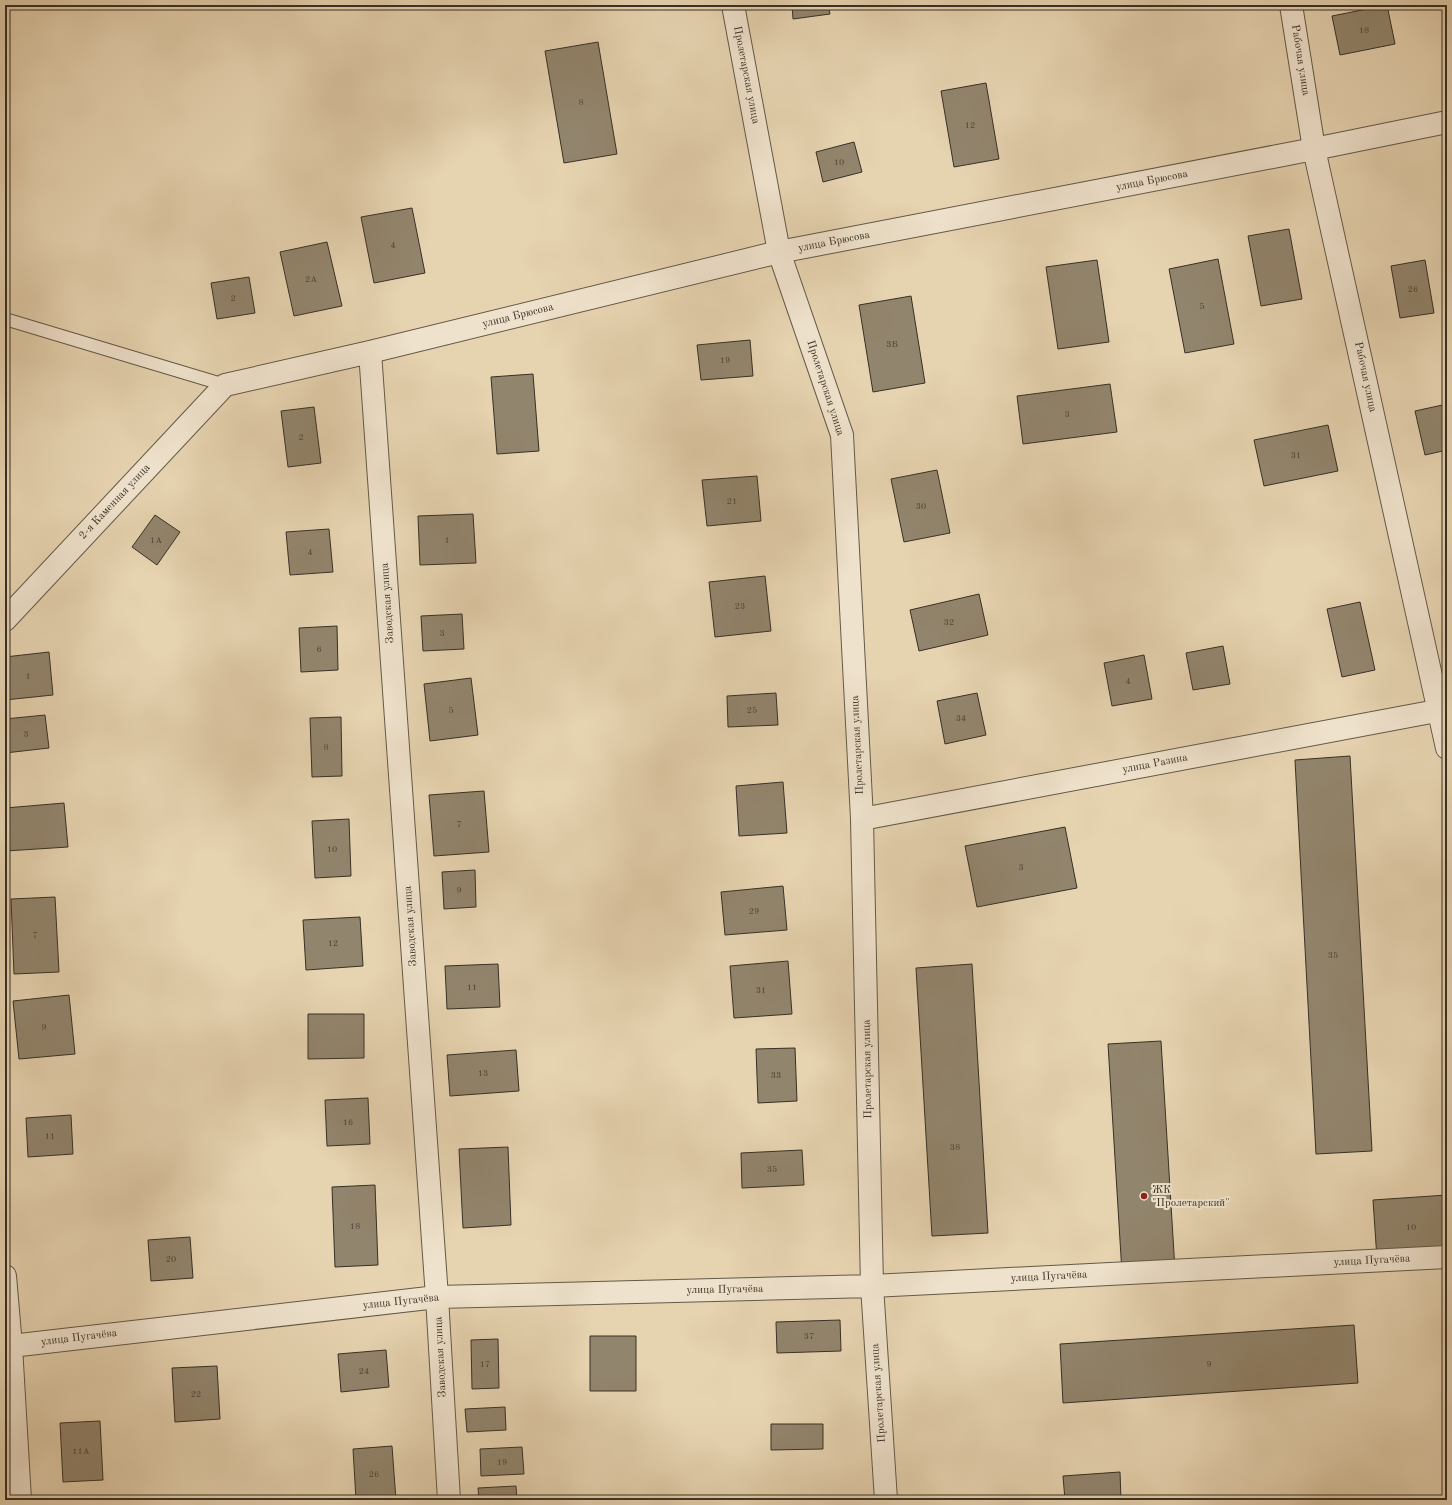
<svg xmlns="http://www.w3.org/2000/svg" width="1452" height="1505" font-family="'Old Standard TT',serif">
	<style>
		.building { fill: #92856d; stroke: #383025 }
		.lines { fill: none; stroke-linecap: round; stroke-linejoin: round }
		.lane-casing { stroke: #645948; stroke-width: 14 }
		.street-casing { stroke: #645948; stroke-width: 24 }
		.lane { stroke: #efe2cc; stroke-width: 12 }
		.street { stroke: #efe2cc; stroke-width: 22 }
		.poi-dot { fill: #8f2418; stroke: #efe2cc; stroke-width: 1.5 }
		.labels { text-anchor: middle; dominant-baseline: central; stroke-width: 4; stroke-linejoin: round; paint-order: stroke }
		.number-label { font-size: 9px; fill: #4e4537 }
		.street-label { font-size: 11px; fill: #383025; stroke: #efe2cc }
		.poi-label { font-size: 11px; fill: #383025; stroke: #efe2cc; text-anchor: start }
	</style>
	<rect width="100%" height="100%" fill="#e6d3b0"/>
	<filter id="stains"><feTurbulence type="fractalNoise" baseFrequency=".005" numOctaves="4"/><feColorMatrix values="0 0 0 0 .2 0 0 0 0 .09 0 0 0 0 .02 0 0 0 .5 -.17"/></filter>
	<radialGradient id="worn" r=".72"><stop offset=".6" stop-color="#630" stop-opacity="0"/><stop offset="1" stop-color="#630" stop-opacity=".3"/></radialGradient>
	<path class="building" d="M 792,5 L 828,5 L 830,14 L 793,19 Z
		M 1387,5 L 1395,44 L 1340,55 L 1332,16 Z
		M 598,42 L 617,154 L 564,163 L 545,51 Z
		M 986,83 L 999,159 L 954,167 L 941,91 Z
		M 854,142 L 862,172 L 823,182 L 816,152 Z
		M 412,208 L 425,273 L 374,283 L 361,217 Z
		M 1289,229 L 1302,299 L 1261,306 L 1248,236 Z
		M 327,242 L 342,306 L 294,316 L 280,252 Z
		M 1218,259 L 1234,344 L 1185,353 L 1169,269 Z
		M 1097,260 L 1109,342 L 1058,349 L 1046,267 Z
		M 1425,260 L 1434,313 L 1400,318 L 1391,266 Z
		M 249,277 L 255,313 L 217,319 L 211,283 Z
		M 911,296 L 925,383 L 873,392 L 859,305 Z
		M 750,340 L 753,376 L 701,380 L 697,345 Z
		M 533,374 L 539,451 L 497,454 L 491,377 Z
		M 1110,384 L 1117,432 L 1023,444 L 1017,396 Z
		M 1447,404 L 1447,450 L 1425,455 L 1415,411 Z
		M 314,407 L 321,463 L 288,467 L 281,411 Z
		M 1328,425 L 1338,471 L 1264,486 L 1254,440 Z
		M 937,470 L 950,533 L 904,542 L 891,479 Z
		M 757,476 L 761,521 L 707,526 L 702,480 Z
		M 473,514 L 476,563 L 420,565 L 418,516 Z
		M 155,515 L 180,532 L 157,565 L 132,547 Z
		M 329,529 L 333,572 L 290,575 L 286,532 Z
		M 765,576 L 771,631 L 715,637 L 709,582 Z
		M 979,594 L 988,635 L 919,651 L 910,610 Z
		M 1360,602 L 1375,670 L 1342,677 L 1327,609 Z
		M 462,614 L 464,649 L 423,651 L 421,616 Z
		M 337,626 L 338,670 L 301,672 L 299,628 Z
		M 1223,646 L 1230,684 L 1193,690 L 1186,653 Z
		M 49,652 L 53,695 L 5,700 L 5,657 Z
		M 1144,655 L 1152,699 L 1112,706 L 1104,663 Z
		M 471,678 L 478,735 L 430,741 L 424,684 Z
		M 776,693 L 778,725 L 728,727 L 727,696 Z
		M 977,693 L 986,735 L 945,744 L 937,701 Z
		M 45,715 L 49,748 L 5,753 L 5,719 Z
		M 341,717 L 342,776 L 312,777 L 310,718 Z
		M 1350,756 L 1372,1151 L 1316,1154 L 1295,760 Z
		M 783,782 L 787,833 L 739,836 L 736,786 Z
		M 484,791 L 489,852 L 434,856 L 429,795 Z
		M 64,803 L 68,847 L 6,851 L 5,808 Z
		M 349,819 L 351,876 L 315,878 L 312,821 Z
		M 1065,827 L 1077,888 L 977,907 L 965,846 Z
		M 475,870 L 476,907 L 444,909 L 442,872 Z
		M 783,886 L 787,930 L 725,935 L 721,892 Z
		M 55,897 L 59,972 L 14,974 L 11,899 Z
		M 360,917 L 363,966 L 306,970 L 303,920 Z
		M 788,961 L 792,1014 L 734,1018 L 730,966 Z
		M 498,964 L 500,1007 L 447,1009 L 445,966 Z
		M 972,964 L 988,1233 L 932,1236 L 916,968 Z
		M 69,995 L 75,1054 L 19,1059 L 13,1001 Z
		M 308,1014 L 364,1014 L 364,1058 L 308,1059 Z
		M 1161,1041 L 1175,1270 L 1122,1273 L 1108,1044 Z
		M 795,1048 L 797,1101 L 758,1103 L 756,1049 Z
		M 516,1050 L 519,1091 L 450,1096 L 447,1055 Z
		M 368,1098 L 370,1144 L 327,1146 L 325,1100 Z
		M 71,1115 L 73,1154 L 28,1157 L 26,1118 Z
		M 508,1147 L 511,1225 L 463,1228 L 459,1149 Z
		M 802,1150 L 804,1185 L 742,1188 L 741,1153 Z
		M 375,1185 L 378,1265 L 335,1267 L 332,1187 Z
		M 1447,1195 L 1447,1254 L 1377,1259 L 1373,1200 Z
		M 190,1237 L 193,1278 L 151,1281 L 148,1240 Z
		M 840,1320 L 841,1351 L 777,1353 L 776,1322 Z
		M 1354,1325 L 1358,1383 L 1063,1403 L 1060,1344 Z
		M 590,1336 L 636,1336 L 636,1391 L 590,1391 Z
		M 498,1339 L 499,1388 L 472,1389 L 471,1340 Z
		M 386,1350 L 389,1387 L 341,1392 L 338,1354 Z
		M 217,1366 L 220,1419 L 175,1422 L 172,1368 Z
		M 505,1407 L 506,1430 L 467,1432 L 465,1409 Z
		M 100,1421 L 103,1480 L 63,1482 L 60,1423 Z
		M 771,1424 L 823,1424 L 823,1449 L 771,1450 Z
		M 392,1446 L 396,1500 L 356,1500 L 353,1449 Z
		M 522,1447 L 524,1474 L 481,1476 L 480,1449 Z
		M 1120,1472 L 1121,1500 L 1065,1500 L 1063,1476 Z
		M 516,1486 L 517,1500 L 479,1500 L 478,1488 Z"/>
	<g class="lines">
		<defs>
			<path id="lane" d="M 5,319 L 225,385"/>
			<path id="street" d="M 733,5 L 779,252 L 842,435 L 862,819 L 872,1286 L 886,1500
				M 1291,5 L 1314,149 L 1447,748
				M 370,352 L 437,1297 L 449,1500
				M 5,620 L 225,385 L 370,352 L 779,252 L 1314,149 L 1447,122
				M 862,819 L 1447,709
				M 5,1276 L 11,1346 L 20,1500
				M 5,1345 L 11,1346 L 437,1297 L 872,1286 L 1447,1257"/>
		</defs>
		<use href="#lane" class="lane-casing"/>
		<use href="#street" class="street-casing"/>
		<use href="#lane" class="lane"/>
		<use href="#street" class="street"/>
	</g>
	<circle class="poi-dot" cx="1144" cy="1196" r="4"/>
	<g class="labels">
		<g class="number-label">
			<text x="1364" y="30">18</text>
			<text x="581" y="102">8</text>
			<text x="970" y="125">12</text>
			<text x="839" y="162">10</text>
			<text x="393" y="245">4</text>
			<text x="311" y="279">2А</text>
			<text x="1413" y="289">26</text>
			<text x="233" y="298">2</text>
			<text x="1202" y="306">5</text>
			<text x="892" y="344">3Б</text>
			<text x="725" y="360">19</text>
			<text x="1067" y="414">3</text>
			<text x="301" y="437">2</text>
			<text x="1296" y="455">31</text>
			<text x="732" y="501">21</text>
			<text x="921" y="506">30</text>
			<text x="156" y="540">1А</text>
			<text x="447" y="540">1</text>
			<text x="310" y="552">4</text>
			<text x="740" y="606">23</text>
			<text x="949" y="622">32</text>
			<text x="442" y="633">3</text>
			<text x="319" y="649">6</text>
			<text x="28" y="676">1</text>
			<text x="1128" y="681">4</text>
			<text x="451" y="710">5</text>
			<text x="752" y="710">25</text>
			<text x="961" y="718">34</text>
			<text x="26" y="734">3</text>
			<text x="326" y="747">8</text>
			<text x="459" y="824">7</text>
			<text x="332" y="849">10</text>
			<text x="1021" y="867">3</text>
			<text x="459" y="890">9</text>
			<text x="754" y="911">29</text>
			<text x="35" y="935">7</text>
			<text x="333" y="943">12</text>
			<text x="1333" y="955">35</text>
			<text x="472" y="987">11</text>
			<text x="761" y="990">31</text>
			<text x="44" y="1027">9</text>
			<text x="483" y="1073">13</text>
			<text x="776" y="1075">33</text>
			<text x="348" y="1122">16</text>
			<text x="50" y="1136">11</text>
			<text x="955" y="1147">38</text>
			<text x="772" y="1169">35</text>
			<text x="355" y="1226">18</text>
			<text x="1411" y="1227">10</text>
			<text x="171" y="1259">20</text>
			<text x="809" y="1336">37</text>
			<text x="485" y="1364">17</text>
			<text x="1209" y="1364">9</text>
			<text x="364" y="1371">24</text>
			<text x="196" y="1394">22</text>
			<text x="81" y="1451">11А</text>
			<text x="502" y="1462">19</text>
			<text x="374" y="1474">26</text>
		</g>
		<g class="street-label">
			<text transform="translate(1300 60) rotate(81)">Рабочая улица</text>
			<text transform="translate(746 75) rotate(79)">Пролетарская улица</text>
			<text transform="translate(1152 181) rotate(-11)">улица Брюсова</text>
			<text transform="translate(834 242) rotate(-11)">улица Брюсова</text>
			<text transform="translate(518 316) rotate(-14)">улица Брюсова</text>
			<text transform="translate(1365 377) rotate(78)">Рабочая улица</text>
			<text transform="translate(825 388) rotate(72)">Пролетарская улица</text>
			<text transform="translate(115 502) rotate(-47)">2-я Каменная улица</text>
			<text transform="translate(388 603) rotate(-94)">Заводская улица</text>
			<text transform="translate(858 745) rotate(-93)">Пролетарская улица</text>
			<text transform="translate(1155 764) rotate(-11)">улица Разина</text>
			<text transform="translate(411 926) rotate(-94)">Заводская улица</text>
			<text transform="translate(868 1069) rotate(-91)">Пролетарская улица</text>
			<text transform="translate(1372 1261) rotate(-3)">улица Пугачёва</text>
			<text transform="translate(1049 1277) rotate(-3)">улица Пугачёва</text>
			<text transform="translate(725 1290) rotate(-1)">улица Пугачёва</text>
			<text transform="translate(401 1302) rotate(-6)">улица Пугачёва</text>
			<text transform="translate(79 1338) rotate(-7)">улица Пугачёва</text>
			<text transform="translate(441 1357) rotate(-93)">Заводская улица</text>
			<text transform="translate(879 1393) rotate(-94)">Пролетарская улица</text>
		</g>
		<g class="poi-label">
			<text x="1152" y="1190">ЖК<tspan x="1152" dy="13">"Пролетарский"</tspan></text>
		</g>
	</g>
	<rect width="1452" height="1505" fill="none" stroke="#e6d3b0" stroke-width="20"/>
	<rect x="6" y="6" width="1440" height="1493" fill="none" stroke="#383025" stroke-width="2"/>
	<rect x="10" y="10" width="1432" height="1485" fill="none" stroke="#383025"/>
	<rect width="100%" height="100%" filter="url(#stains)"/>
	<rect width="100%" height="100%" fill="url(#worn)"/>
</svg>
